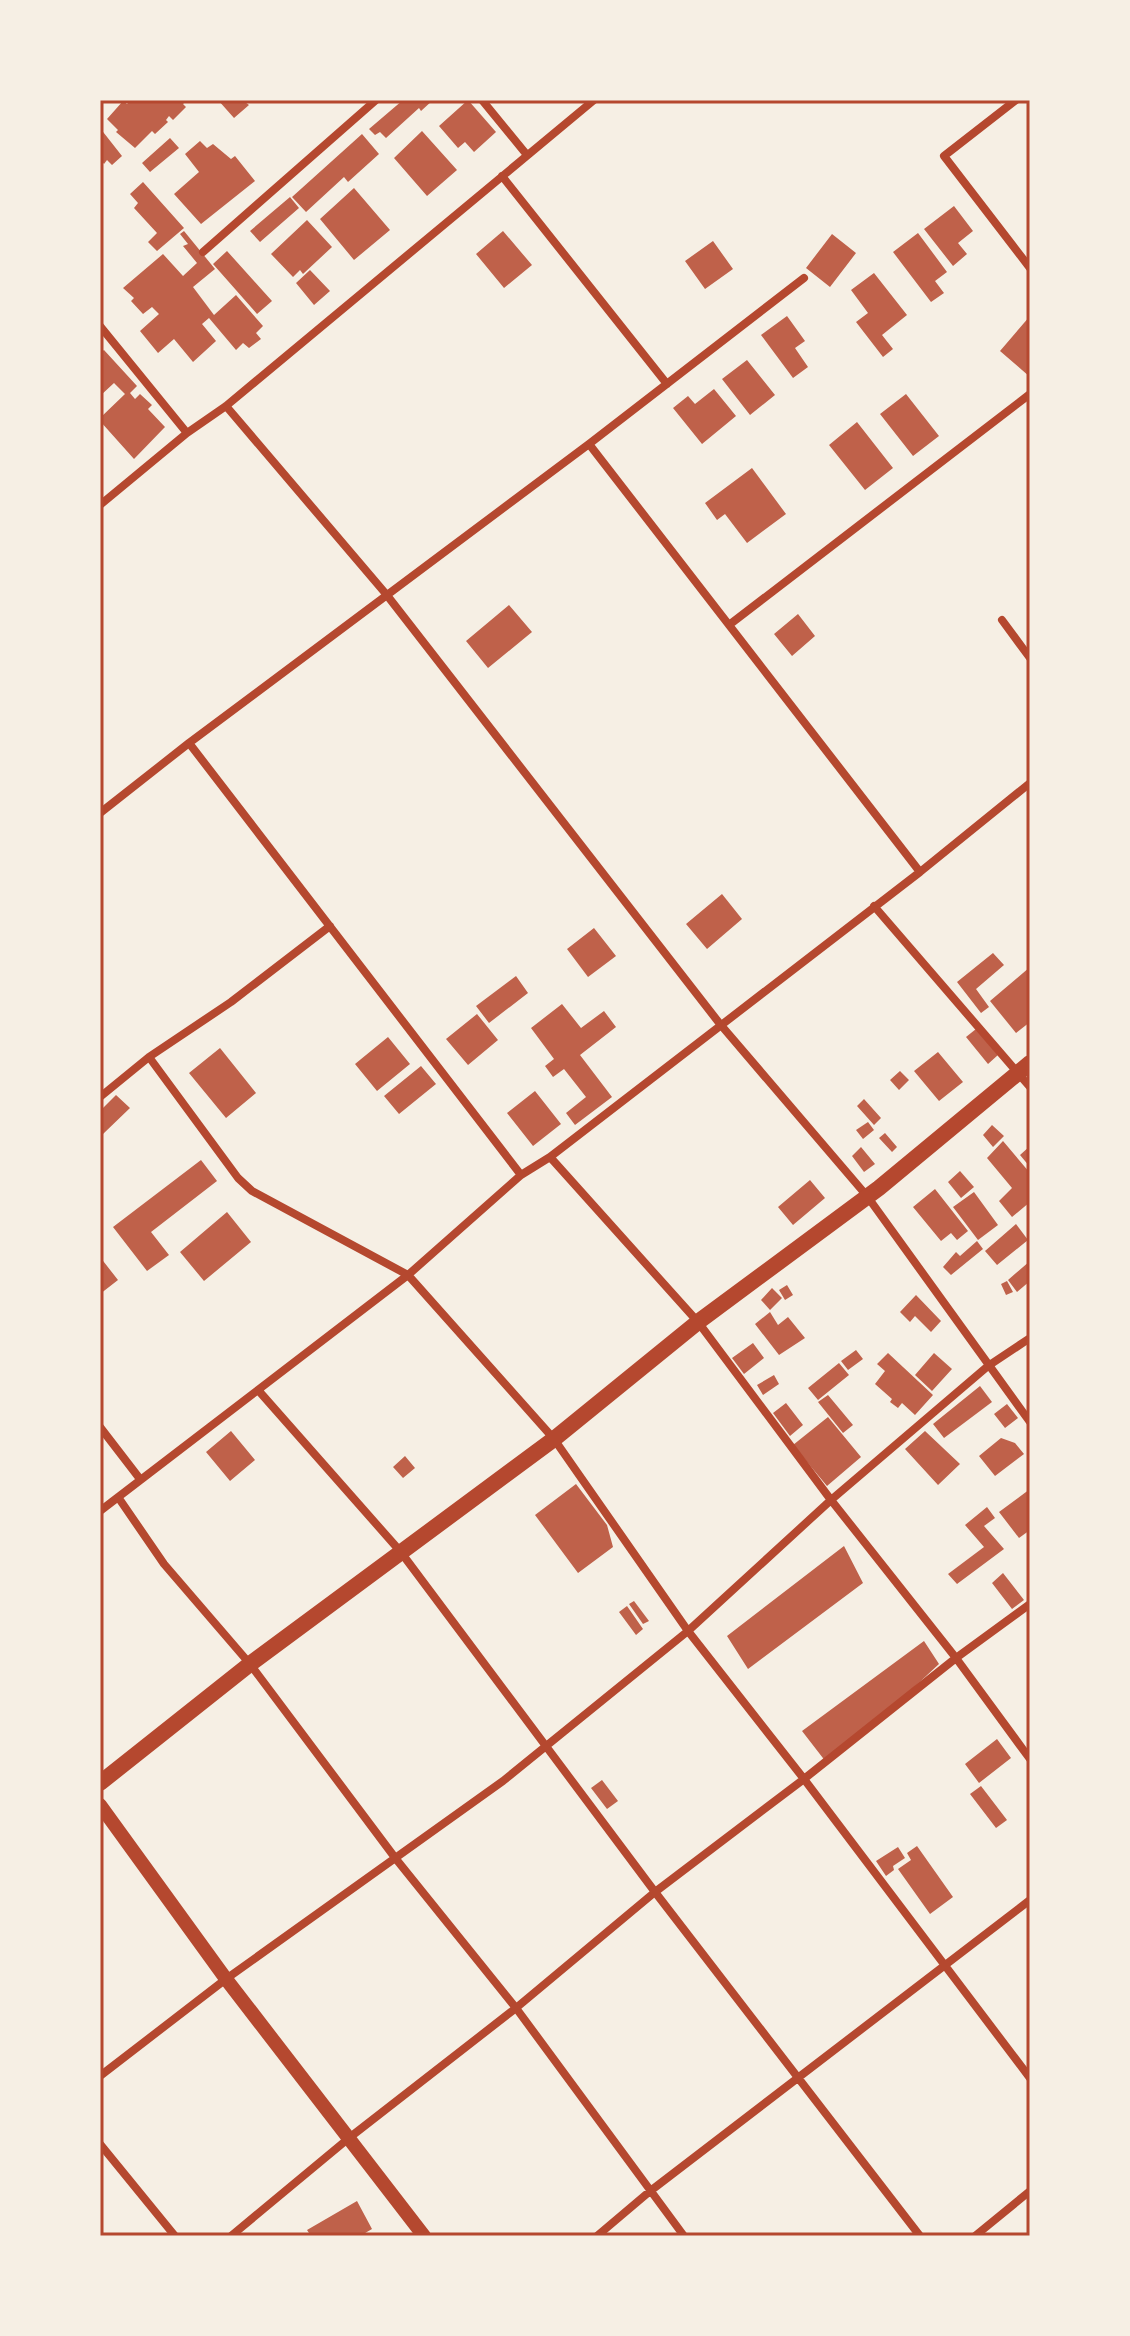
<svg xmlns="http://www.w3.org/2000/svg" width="1130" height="2336" font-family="Lato,sans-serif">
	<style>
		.building { fill: #bf614a }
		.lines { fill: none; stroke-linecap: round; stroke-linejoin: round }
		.minor { stroke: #b5482f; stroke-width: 8 }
		.tertiary { stroke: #b5482f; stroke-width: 14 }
		.secondary { stroke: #b5482f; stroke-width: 16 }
		.neatline { fill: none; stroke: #b5482f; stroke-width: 3 }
	</style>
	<rect width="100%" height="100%" fill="#f6efe4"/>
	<path class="building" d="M 131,100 L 187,100 L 183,104 L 186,107 L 173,120 L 169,116 L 166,120 L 168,122 L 155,134 L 152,131 L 135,148 L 116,132 L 118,130 L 107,119 L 123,101 L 127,104 Z
		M 218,100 L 246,100 L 245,102 L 249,105 L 234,118 Z
		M 403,100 L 433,100 L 421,111 L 419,108 L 386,138 L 380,132 L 375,135 L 369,129 Z
		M 468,100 L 496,132 L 474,152 L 465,142 L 458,148 L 439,126 Z
		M 100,128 L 122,156 L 112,165 L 107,160 L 104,164 L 100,159 Z
		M 422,131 L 457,170 L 427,196 L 394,158 Z
		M 362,134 L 379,154 L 348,182 L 344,177 L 306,212 L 292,197 Z
		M 170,138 L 179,148 L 150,172 L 142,163 Z
		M 200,141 L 207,148 L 213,144 L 231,159 L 235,156 L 255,181 L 201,224 L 174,194 L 199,172 L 185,154 Z
		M 143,182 L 184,228 L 157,251 L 148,242 L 157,233 L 134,208 L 138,203 L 130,194 Z
		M 354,188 L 390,230 L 354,260 L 320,219 Z
		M 290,197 L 299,208 L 260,242 L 250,231 Z
		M 954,206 L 973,231 L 958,243 L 967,254 L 953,266 L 924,229 Z
		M 307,220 L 332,247 L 303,274 L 300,270 L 293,277 L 271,254 Z
		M 184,231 L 215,269 L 193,287 L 214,315 L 236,295 L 263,326 L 256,333 L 261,339 L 249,348 L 243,343 L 236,350 L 209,318 L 202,324 L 216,341 L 193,362 L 174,339 L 158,353 L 140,331 L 159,314 L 152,307 L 143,314 L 131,301 L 134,298 L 123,288 L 163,254 L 183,276 L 197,263 L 183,246 L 188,244 L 180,234 Z
		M 503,231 L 532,265 L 504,288 L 476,254 Z
		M 918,233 L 947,272 L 935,281 L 944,293 L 931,302 L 893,252 Z
		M 832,234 L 856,253 L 830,287 L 806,268 Z
		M 713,241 L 733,269 L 705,289 L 685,261 Z
		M 227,251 L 272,301 L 257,314 L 213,264 Z
		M 310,270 L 330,291 L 314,305 L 296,283 Z
		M 874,273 L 907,315 L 882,335 L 893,349 L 883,357 L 856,322 L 868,313 L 851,290 Z
		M 787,316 L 805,341 L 795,348 L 808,367 L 793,378 L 761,335 Z
		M 1030,316 L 1030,377 L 1000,351 Z
		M 104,350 L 137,386 L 130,393 L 135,399 L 140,394 L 152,405 L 148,409 L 165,427 L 134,459 L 100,421 L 100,418 L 125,394 L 114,383 L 100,396 L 100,353 Z
		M 747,360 L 775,395 L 750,415 L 722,379 Z
		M 714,389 L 736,416 L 702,444 L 673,408 L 688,396 L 695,404 Z
		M 906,394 L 939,436 L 913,456 L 880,414 Z
		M 857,422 L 893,468 L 865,490 L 829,445 Z
		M 752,468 L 786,514 L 747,543 L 725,514 L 717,520 L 705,503 Z
		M 509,605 L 532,632 L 488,668 L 466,641 Z
		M 798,614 L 815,636 L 792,656 L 774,634 Z
		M 722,894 L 742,919 L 707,949 L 686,924 Z
		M 594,928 L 616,956 L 588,977 L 567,949 Z
		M 993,953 L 1004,965 L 976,989 L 989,1007 L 981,1013 L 957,982 Z
		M 1030,967 L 1030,1022 L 1016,1033 L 990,1001 Z
		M 516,976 L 528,993 L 489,1023 L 476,1006 Z
		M 562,1004 L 581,1028 L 604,1011 L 616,1027 L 580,1055 L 612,1097 L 575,1125 L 566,1113 L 586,1097 L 564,1069 L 553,1077 L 545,1066 L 554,1059 L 531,1028 Z
		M 477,1014 L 498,1040 L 468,1065 L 446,1039 Z
		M 976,1029 L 998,1055 L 988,1064 L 966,1037 Z
		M 388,1037 L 410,1064 L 377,1091 L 355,1064 Z
		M 220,1048 L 256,1093 L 226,1118 L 189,1073 Z
		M 938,1052 L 963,1082 L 939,1101 L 914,1071 Z
		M 421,1066 L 436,1084 L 399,1114 L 384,1096 Z
		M 900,1071 L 909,1080 L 899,1090 L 890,1080 Z
		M 535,1091 L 561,1124 L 533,1146 L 507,1113 Z
		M 116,1095 L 130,1108 L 103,1134 L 100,1132 L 100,1111 Z
		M 864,1099 L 881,1118 L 874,1125 L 857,1106 Z
		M 868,1122 L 874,1130 L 863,1139 L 856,1130 Z
		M 992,1125 L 1004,1136 L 993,1147 L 983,1135 Z
		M 885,1133 L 897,1147 L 892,1152 L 879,1138 Z
		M 1003,1141 L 1030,1173 L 1030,1202 L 1012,1217 L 999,1201 L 1012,1188 L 987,1158 Z
		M 1030,1146 L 1030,1167 L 1020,1155 Z
		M 861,1147 L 875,1164 L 864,1172 L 852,1156 Z
		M 201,1160 L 217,1181 L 151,1232 L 169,1255 L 147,1271 L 113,1227 Z
		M 960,1171 L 974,1187 L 961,1198 L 948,1182 Z
		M 810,1180 L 825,1198 L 793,1225 L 778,1207 Z
		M 935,1189 L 968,1231 L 957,1240 L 951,1233 L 941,1241 L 913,1207 Z
		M 974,1192 L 998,1225 L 978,1240 L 953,1207 Z
		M 227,1212 L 251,1242 L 204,1281 L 180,1252 Z
		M 1016,1224 L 1028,1240 L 997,1265 L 985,1251 Z
		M 977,1241 L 983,1249 L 951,1275 L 943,1267 L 956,1252 L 960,1256 Z
		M 100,1257 L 118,1280 L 100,1294 Z
		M 1030,1261 L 1030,1281 L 1017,1292 L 1008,1280 Z
		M 1007,1281 L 1013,1292 L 1006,1295 L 1001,1284 Z
		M 787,1285 L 793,1295 L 785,1300 L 779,1290 Z
		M 772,1288 L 782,1298 L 770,1310 L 761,1300 Z
		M 916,1295 L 941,1321 L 931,1332 L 915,1316 L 910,1322 L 900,1312 Z
		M 770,1312 L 778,1325 L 788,1317 L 805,1338 L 779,1355 L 755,1324 Z
		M 753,1343 L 764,1358 L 744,1374 L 732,1358 Z
		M 856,1350 L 863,1359 L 848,1370 L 841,1361 Z
		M 888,1353 L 933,1395 L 915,1415 L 902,1403 L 898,1408 L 890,1402 L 892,1399 L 875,1384 L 885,1371 L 877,1364 Z
		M 934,1353 L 952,1369 L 932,1391 L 915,1375 Z
		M 839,1363 L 849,1375 L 818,1400 L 808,1388 Z
		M 774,1375 L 779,1384 L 763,1395 L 757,1385 Z
		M 980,1386 L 992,1402 L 944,1438 L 933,1424 Z
		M 828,1395 L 853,1425 L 843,1433 L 818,1402 Z
		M 786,1403 L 803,1425 L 790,1436 L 773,1413 Z
		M 1007,1404 L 1018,1418 L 1005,1428 L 994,1414 Z
		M 828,1417 L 861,1457 L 827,1486 L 793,1445 Z
		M 231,1431 L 255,1460 L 230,1481 L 206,1452 Z
		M 925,1431 L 960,1464 L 938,1485 L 905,1449 Z
		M 1001,1438 L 1015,1443 L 1024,1454 L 995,1476 L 979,1456 Z
		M 405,1456 L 415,1468 L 403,1478 L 393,1467 Z
		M 576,1484 L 607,1525 L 613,1547 L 578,1573 L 535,1515 Z
		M 1030,1489 L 1030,1530 L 1019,1538 L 999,1512 Z
		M 987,1507 L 995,1518 L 984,1526 L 1004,1549 L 957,1584 L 948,1574 L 984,1547 L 965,1525 Z
		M 844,1546 L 863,1583 L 748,1669 L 727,1636 Z
		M 1003,1573 L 1024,1600 L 1012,1609 L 992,1583 Z
		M 634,1601 L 649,1621 L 643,1624 L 629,1604 Z
		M 627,1606 L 643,1629 L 636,1635 L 619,1612 Z
		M 924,1641 L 939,1664 L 881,1718 L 826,1762 L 802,1731 Z
		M 997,1739 L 1011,1758 L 979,1783 L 965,1764 Z
		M 602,1780 L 618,1801 L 607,1809 L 591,1788 Z
		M 981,1786 L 1007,1820 L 996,1828 L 970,1794 Z
		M 917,1846 L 953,1897 L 930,1914 L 898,1869 L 911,1860 L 907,1853 Z
		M 898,1847 L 905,1858 L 893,1866 L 894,1870 L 886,1876 L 876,1861 Z
		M 357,2201 L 372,2229 L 360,2236 L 311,2236 L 307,2230 Z"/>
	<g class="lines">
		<path class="minor" d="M 482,100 L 527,155
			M 1016,100 L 944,156 L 1030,268
			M 502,176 L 667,384
			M 203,252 L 376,100
			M 100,326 L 187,433
			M 226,406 L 386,594 L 720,1024 L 867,1196 L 1030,1422
			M 589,444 L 920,872
			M 100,505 L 187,433 L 226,406 L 594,100
			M 1002,620 L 1030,658
			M 729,625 L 1030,394
			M 189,743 L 521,1175
			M 100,813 L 189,743 L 589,444 L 804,278
			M 874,906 L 1030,1087
			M 149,1057 L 238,1178 L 252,1191 L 408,1275 L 554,1439 L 688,1631 L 804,1779 L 1030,2078
			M 100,1097 L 149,1057 L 231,1002 L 330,926
			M 550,1157 L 698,1322 L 831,1500 L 956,1658 L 1030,1759
			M 258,1390 L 400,1551 L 655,1892 L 920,2236
			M 100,1427 L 140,1479
			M 118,1497 L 164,1564 L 250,1664 L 396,1859 L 516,2008 L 684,2236
			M 100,1511 L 408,1275 L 521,1175 L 550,1157 L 920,872 L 1030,783
			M 100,2076 L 226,1979 L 503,1781 L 688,1631 L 831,1500 L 988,1366 L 1030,1338
			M 100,2144 L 175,2236
			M 231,2236 L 349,2138 L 516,2008 L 655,1892 L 804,1779 L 956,1658 L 1030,1604
			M 597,2236 L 649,2192 L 1030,1900
			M 975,2236 L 1030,2191"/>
		<path class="tertiary" d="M 100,1805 L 226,1979 L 424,2236"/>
		<path class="secondary" d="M 100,1783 L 250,1664 L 554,1439 L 698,1322 L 879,1188 L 1030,1063"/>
	</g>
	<rect width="1130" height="2336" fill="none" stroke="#f6efe4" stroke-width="204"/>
	<rect x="102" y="102" width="926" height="2132" class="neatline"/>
</svg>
